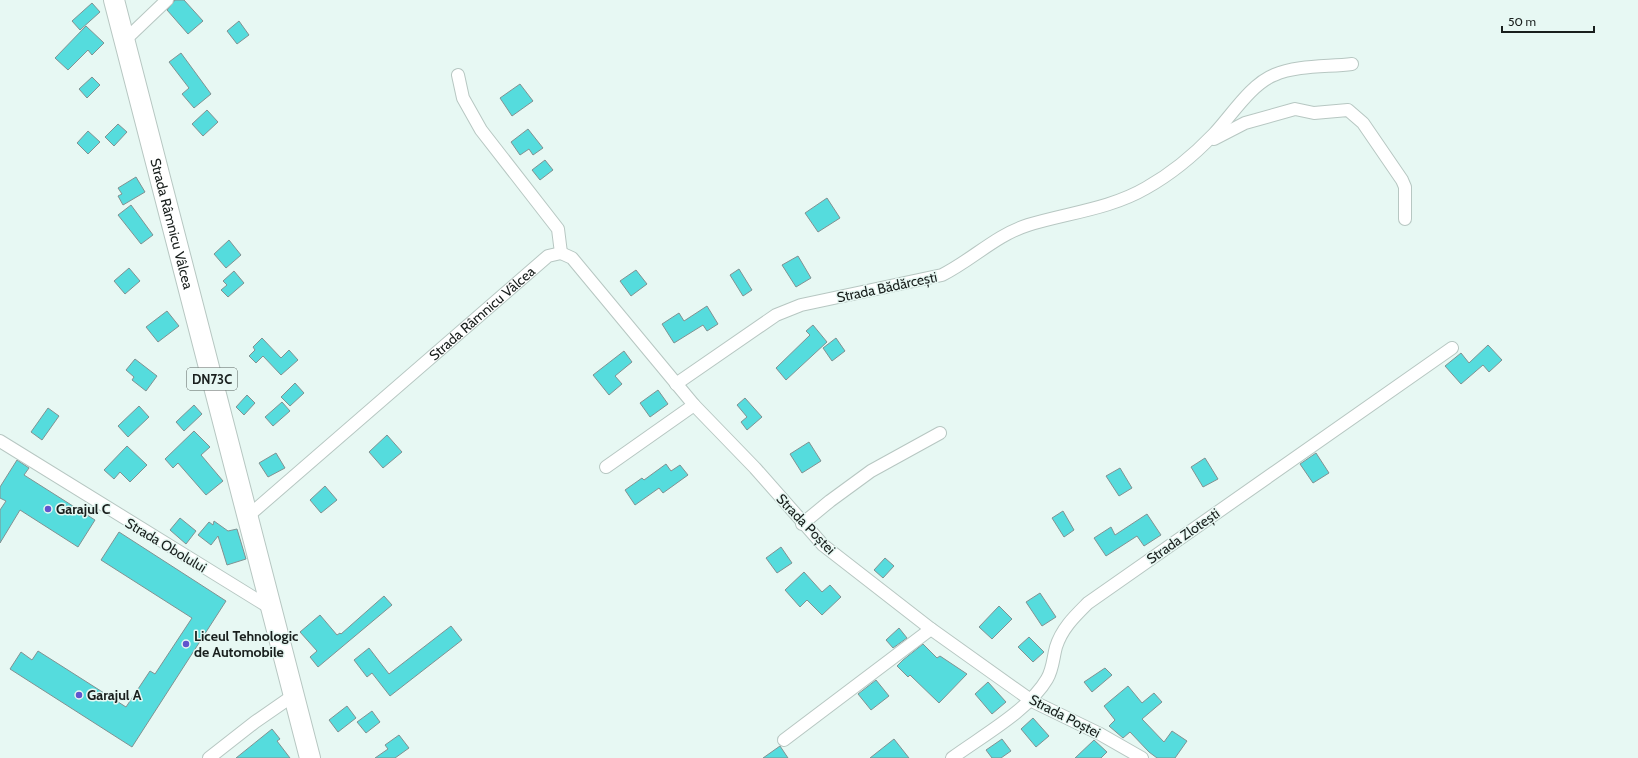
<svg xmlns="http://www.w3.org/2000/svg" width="1638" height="758" font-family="Cabin,sans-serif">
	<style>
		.building { fill: #55dcdd; stroke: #819292 }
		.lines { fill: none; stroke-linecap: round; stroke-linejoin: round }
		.street-casing { stroke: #b7c7c2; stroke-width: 14 }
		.primary-casing { stroke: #b7c7c2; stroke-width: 22 }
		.street { stroke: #fff; stroke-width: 12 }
		.primary { stroke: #fff; stroke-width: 20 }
		.poi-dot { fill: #6154cd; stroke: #e7f8f3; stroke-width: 1.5 }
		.labels { text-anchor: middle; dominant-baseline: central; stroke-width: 3; stroke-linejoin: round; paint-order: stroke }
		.shield { fill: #e7f8f3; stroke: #57605d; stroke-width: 1 }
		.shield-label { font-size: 13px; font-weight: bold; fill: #191f1d }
		.street-label { font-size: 14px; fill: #191f1d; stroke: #e7f8f3 }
		.poi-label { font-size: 14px; font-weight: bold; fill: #191f1d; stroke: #e7f8f3; text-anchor: start }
	</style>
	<rect width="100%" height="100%" fill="#e7f8f3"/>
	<path class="building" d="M 175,0 L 184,0 L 203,21 L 188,34 L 167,10 Z
		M 92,3 L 100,12 L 80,30 L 72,21 Z
		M 239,21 L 249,35 L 237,44 L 227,31 Z
		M 86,26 L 104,43 L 92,55 L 88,50 L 68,70 L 55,58 Z
		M 181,53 L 211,94 L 194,108 L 182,94 L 189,88 L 169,62 Z
		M 92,77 L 100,85 L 87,98 L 79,89 Z
		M 520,84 L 533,101 L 512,116 L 500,98 Z
		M 207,110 L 218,122 L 203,136 L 192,124 Z
		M 118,124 L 127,132 L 114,146 L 105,137 Z
		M 528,129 L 543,148 L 533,155 L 529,149 L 520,155 L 511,142 Z
		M 88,131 L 100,142 L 88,154 L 77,143 Z
		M 545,160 L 553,170 L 540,180 L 532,170 Z
		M 136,177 L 145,192 L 123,205 L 118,196 L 122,194 L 118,188 Z
		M 827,198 L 840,218 L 818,232 L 805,213 Z
		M 131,205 L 153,235 L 141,244 L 118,215 Z
		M 229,240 L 241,255 L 226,268 L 214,254 Z
		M 798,256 L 811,278 L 796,287 L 782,265 Z
		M 129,268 L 140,281 L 125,294 L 114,281 Z
		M 739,269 L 752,290 L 743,296 L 730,275 Z
		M 636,270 L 647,284 L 631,296 L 620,281 Z
		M 234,271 L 244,283 L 228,297 L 221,290 L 227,285 L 223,281 Z
		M 707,306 L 718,324 L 707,331 L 703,325 L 674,343 L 662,324 L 679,313 L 684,321 Z
		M 167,311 L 179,326 L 158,342 L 146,327 Z
		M 813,325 L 827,342 L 786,380 L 776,368 L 810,335 L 806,331 Z
		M 262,338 L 281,358 L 289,350 L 298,360 L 281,375 L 263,356 L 256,363 L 249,356 L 255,350 L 253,347 Z
		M 836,338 L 845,351 L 832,361 L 823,348 Z
		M 1488,345 L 1502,360 L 1489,372 L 1483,365 L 1461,384 L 1445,366 L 1461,353 L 1469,363 Z
		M 624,351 L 632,362 L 615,376 L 622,384 L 609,395 L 593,375 Z
		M 135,359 L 157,376 L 146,391 L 132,380 L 134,377 L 126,370 Z
		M 295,383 L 304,393 L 290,406 L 281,397 Z
		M 658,390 L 668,404 L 650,417 L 640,403 Z
		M 247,395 L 255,403 L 244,415 L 236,407 Z
		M 745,398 L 762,417 L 747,430 L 741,422 L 747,417 L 737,405 Z
		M 282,402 L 290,411 L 273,426 L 265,417 Z
		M 194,405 L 202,414 L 184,431 L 176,422 Z
		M 139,406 L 149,417 L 128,437 L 118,426 Z
		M 48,408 L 59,416 L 42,440 L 31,432 Z
		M 194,431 L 210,447 L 201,455 L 223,481 L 206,495 L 178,463 L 173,468 L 165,459 Z
		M 387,435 L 402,452 L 383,468 L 369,452 Z
		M 809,442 L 821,461 L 802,473 L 790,454 Z
		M 127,446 L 147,465 L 130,482 L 120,472 L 114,479 L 104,470 Z
		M 276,453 L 285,468 L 268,477 L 259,463 Z
		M 1316,453 L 1329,473 L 1313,483 L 1300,464 Z
		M 1205,458 L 1218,479 L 1203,487 L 1191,467 Z
		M 17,460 L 29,468 L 24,475 L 95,520 L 78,547 L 20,510 L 0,543 L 0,510 L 6,501 L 0,498 L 0,487 Z
		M 666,464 L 671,471 L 680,465 L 688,475 L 663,493 L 659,488 L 635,505 L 625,490 L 642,478 L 644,480 Z
		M 1120,468 L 1132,488 L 1119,496 L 1106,476 Z
		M 325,486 L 337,500 L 321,513 L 310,500 Z
		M 1063,511 L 1074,530 L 1064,537 L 1052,518 Z
		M 1147,514 L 1161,535 L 1144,546 L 1137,536 L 1106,556 L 1094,538 L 1111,527 L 1115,535 Z
		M 180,518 L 196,531 L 186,544 L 170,530 Z
		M 214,521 L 228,531 L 237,529 L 246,559 L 227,565 L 218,536 L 211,545 L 198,535 L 209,522 L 213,525 Z
		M 119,532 L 226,601 L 132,747 L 10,669 L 21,652 L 32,660 L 38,651 L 126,707 L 150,671 L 155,674 L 192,618 L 101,560 Z
		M 781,547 L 792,563 L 777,573 L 766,558 Z
		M 885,558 L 894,566 L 883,578 L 874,570 Z
		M 804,572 L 822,592 L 830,585 L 841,597 L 822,615 L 807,600 L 800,607 L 785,590 Z
		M 1040,593 L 1056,617 L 1042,626 L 1026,602 Z
		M 384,596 L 392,605 L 318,667 L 310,657 L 317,651 L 300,632 L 320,615 L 337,635 L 340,633 L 341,634 Z
		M 999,606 L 1012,619 L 992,639 L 979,627 Z
		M 451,626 L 462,640 L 390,696 L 372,673 L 367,677 L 354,660 L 369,648 L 389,674 Z
		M 899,628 L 907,638 L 893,648 L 886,640 Z
		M 1029,637 L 1044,652 L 1033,662 L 1018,647 Z
		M 923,644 L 937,658 L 940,656 L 967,674 L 939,703 L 910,675 L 908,677 L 897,666 L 903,660 Z
		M 1105,668 L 1112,675 L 1092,692 L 1084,682 Z
		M 876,680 L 889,696 L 871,710 L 858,694 Z
		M 988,682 L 1006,702 L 992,714 L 975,694 Z
		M 1128,686 L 1142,703 L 1154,693 L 1162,702 L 1142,719 L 1164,742 L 1172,731 L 1187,741 L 1175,758 L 1157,758 L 1149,752 L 1130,732 L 1123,738 L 1109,726 L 1115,720 L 1104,706 Z
		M 347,706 L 356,718 L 338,732 L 329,720 Z
		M 372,711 L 380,722 L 366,733 L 357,722 Z
		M 1033,718 L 1049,736 L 1036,747 L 1021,729 Z
		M 272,729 L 280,739 L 277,741 L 290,758 L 236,758 Z
		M 399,735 L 409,748 L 395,758 L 375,758 L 388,749 L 385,745 Z
		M 894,739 L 909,758 L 870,758 Z
		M 1002,739 L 1011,751 L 1001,758 L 992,758 L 986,750 Z
		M 1094,740 L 1107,752 L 1101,758 L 1075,758 Z
		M 780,746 L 788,758 L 763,758 Z"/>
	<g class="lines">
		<defs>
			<g id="street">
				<path d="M 124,41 L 167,0"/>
				<path d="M 458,75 L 463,98 L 481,130 L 558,229 L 561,253"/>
				<path d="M 1214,139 L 1245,123 L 1295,109 L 1314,113 L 1348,110 L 1363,123 L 1402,180 L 1405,187 L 1405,219"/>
				<path d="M 561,253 L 572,258 L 694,405 L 755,468 L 823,545 L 931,629 L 1032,701 L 1100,734 L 1142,758"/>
				<path d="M 676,384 L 776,315 L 801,305 L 942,275 C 972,260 996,235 1028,225 C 1067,213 1110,209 1146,188 C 1171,174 1194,155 1214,134 C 1231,116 1251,84 1274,75 C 1297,65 1327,67 1352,64"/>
				<path d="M 0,441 L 272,609"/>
				<path d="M 606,467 L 694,405"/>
				<path id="s1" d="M 247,517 L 548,256 L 561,253"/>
				<path d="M 802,524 L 830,501 L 871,471 L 940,433"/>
				<path d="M 784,740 L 931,629"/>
				<path d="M 209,758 L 255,722 L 294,695"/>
				<path d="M 952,758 C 982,736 1029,710 1047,679 C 1053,669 1053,658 1056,647 C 1062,628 1075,616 1088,603 L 1452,348"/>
			</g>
			<g id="primary">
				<path id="s2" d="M 114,0 L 310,758"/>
			</g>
		</defs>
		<use href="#street" class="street-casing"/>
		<use href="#primary" class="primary-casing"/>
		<use href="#street" class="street"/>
		<use href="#primary" class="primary"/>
	</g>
	<g class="poi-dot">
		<circle cx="48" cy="509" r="4"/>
		<circle cx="186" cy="644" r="4"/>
		<circle cx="79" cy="695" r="4"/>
	</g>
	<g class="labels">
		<rect class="shield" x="187" y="368" width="50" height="22" rx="3"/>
		<g class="shield-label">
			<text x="212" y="379">DN73C</text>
		</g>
		<g class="street-label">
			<text stroke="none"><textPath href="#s2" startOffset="231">Strada Râmnicu Vâlcea</textPath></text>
			<text transform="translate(887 287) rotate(-12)">Strada Bădărcești</text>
			<text stroke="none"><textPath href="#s1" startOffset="311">Strada Râmnicu Vâlcea</textPath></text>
			<text transform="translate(806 524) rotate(46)">Strada Poștei</text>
			<text transform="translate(1183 536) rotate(-35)">Strada Zlotești</text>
			<text transform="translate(166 545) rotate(31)">Strada Obolului</text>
			<text transform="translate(1065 716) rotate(27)">Strada Poștei</text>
		</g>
		<g class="poi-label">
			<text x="56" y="509">Garajul C</text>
			<text x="194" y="636">Liceul Tehnologic<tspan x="194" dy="16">de Automobile</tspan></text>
			<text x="87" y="695">Garajul A</text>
		</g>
	</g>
	<path d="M1502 26v6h92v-6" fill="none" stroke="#191f1d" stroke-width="2"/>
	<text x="1508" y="26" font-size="12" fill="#191f1d" stroke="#e7f8f3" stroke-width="3" paint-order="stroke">50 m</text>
</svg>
